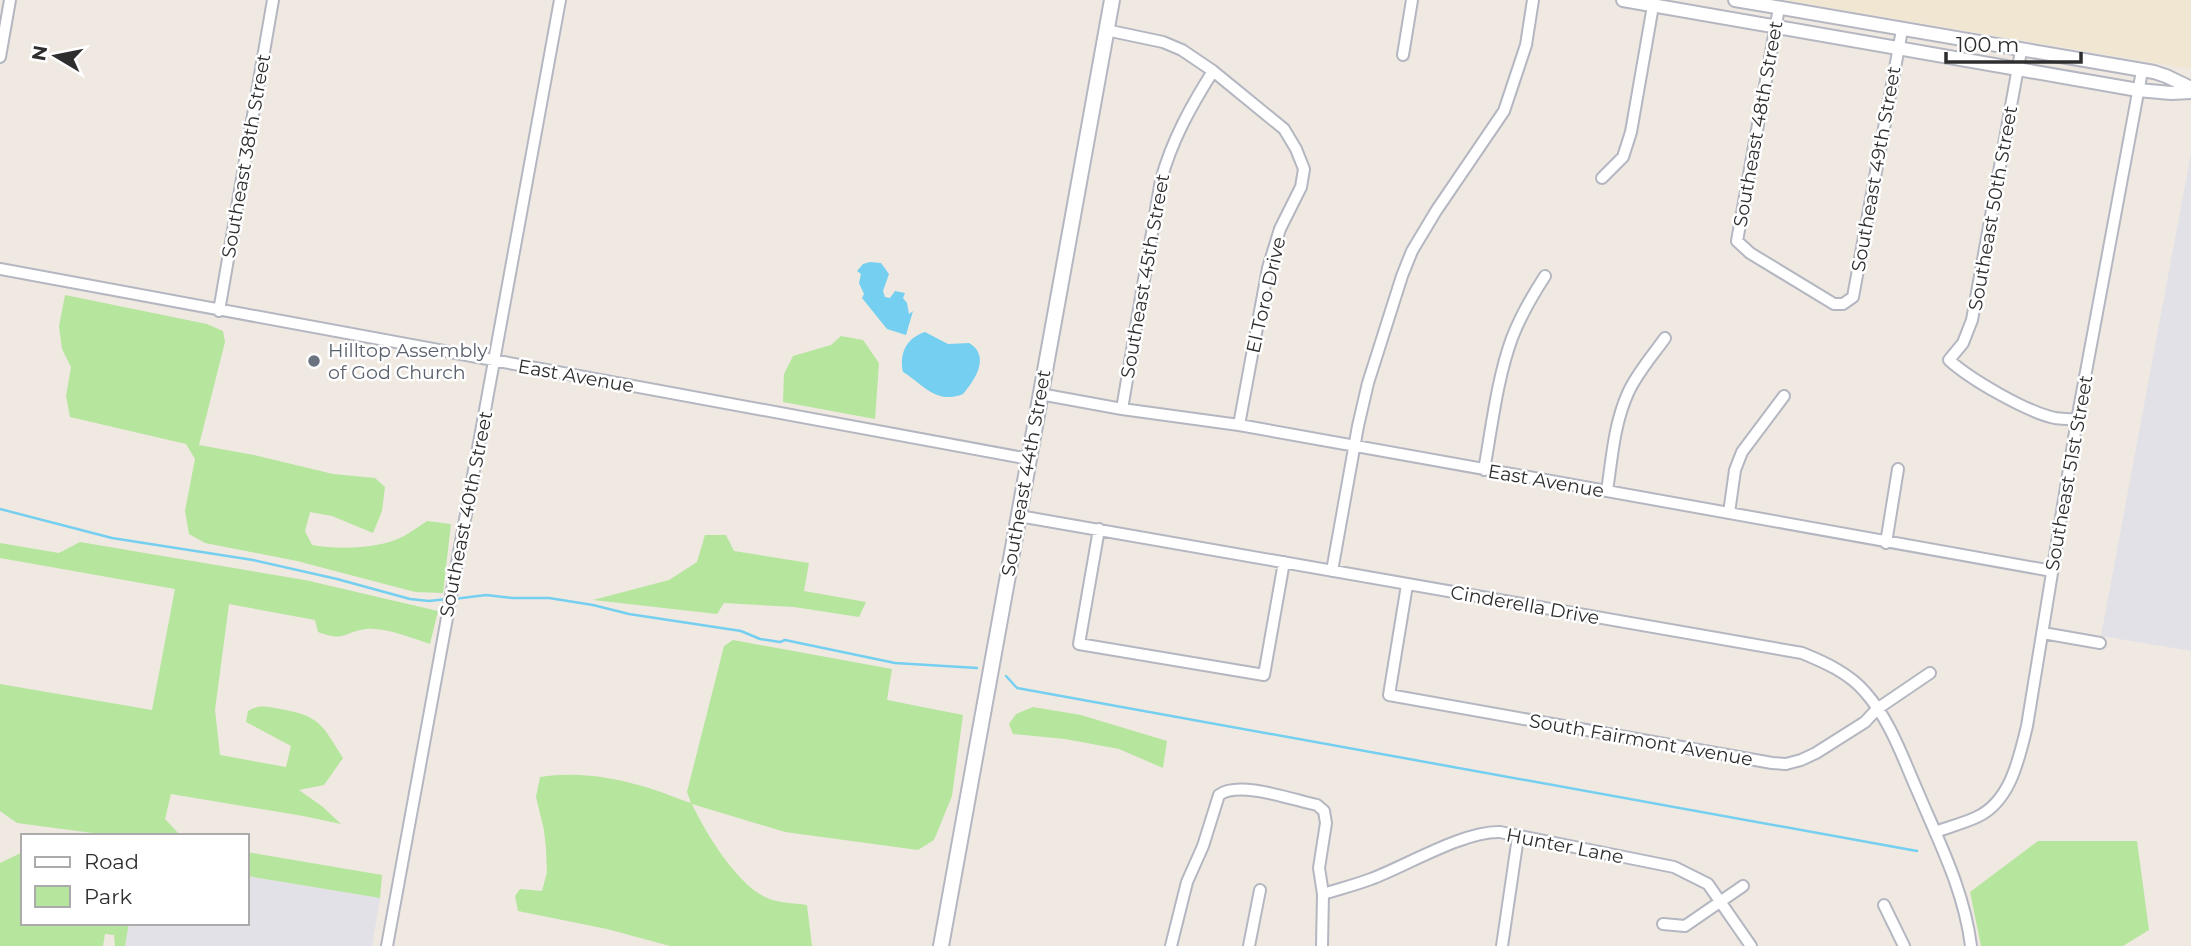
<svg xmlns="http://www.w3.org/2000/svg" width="2191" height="946" font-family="Montserrat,sans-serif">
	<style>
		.industrial { fill: #e3e1e8 }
		.education { fill: #f0e6d1 }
		.green { fill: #b6e59e }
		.water { fill: #75cff0 }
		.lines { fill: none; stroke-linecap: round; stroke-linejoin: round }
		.stream { stroke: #75cff0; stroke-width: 2.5 }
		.minor-casing { stroke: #b4b7c1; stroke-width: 14 }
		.tertiary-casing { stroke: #b4b7c1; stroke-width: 16 }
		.secondary-casing { stroke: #b4b7c1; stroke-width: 18 }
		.minor { stroke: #fff; stroke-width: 10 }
		.tertiary { stroke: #fff; stroke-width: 12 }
		.secondary { stroke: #fff; stroke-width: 14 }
		.worship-dot { fill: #6b7280; stroke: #fff; stroke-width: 2.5 }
		.labels { text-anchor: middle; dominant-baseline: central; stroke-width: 5; stroke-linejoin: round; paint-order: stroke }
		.street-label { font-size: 19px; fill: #2e2e2e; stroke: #fff }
		.worship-label { font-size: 19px; fill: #5b616d; stroke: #fff; text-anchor: start }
	</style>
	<rect width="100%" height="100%" fill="#efe9e1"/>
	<path class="industrial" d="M 2191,153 L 2191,651 L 2101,636 Z
		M 247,876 L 380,898 L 372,946 L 125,946 L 129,923 L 247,923 Z"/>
	<path class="education" d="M 1784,0 L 2191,0 L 2191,69 Z"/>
	<path class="green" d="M 65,295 L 207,324 L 223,331 L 225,342 L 199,445 L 254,455 L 333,474 L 375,478 L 385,487 L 382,511 L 373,533 L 332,516 L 310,512 L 305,531 L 312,545 C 340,550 379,549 404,536 C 412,531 420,526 427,521 L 451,524 L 443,593 L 415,592 L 297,561 L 205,543 L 189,534 L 185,511 L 195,459 L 186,444 L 70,417 L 66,396 L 71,367 L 62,349 L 59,326 Z
		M 841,336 L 863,340 L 879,363 L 875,419 L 783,402 L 784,374 L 793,356 L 831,345 Z
		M 705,535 L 726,535 L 734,551 L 809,563 L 804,591 L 866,602 L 859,617 L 794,607 L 724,603 L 717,614 L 593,600 L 669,580 L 697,562 Z
		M 80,542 L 305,580 L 438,611 L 430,644 C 412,638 384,627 366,629 C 341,633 346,642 318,632 L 315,620 L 229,604 L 215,710 L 220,755 L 286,767 L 291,746 L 246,722 L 248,711 C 261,704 266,707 280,709 C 321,716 322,725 343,758 L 324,785 L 299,790 L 323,807 L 341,824 L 303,816 L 171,794 L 165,819 L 181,836 L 115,836 L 17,823 L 0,811 L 0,684 L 152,710 L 175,589 L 0,558 L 0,543 L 59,553 Z
		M 733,640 L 892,669 L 887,700 L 963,715 L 952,796 L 934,840 L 918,850 L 785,832 L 692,804 C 705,832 736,883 765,897 C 776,903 794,903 807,905 L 812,946 L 670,946 L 607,929 L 518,911 L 515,896 L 520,889 L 542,891 L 547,872 L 546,849 L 544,830 L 536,797 L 540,777 C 576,771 614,777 649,788 C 663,792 677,799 691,803 L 687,792 L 724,646 Z
		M 1033,707 L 1081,715 L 1167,741 L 1163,768 L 1119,749 L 1065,739 L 1013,734 L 1009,724 L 1016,714 Z
		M 2038,841 L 2137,841 L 2149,930 L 2123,946 L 1981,946 L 1970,892 Z
		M 23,852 L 23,923 L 129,923 L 125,946 L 115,946 L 114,935 L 105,934 L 103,946 L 0,946 L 0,863 Z
		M 247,852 L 382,875 L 380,898 L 247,876 Z"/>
	<path class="water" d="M 870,262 L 881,263 L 889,274 L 883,291 L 885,297 L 890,298 L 895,291 L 905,293 L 903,298 L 907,303 L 909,314 L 913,311 L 906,335 L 887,329 L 862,298 L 864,294 L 859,283 L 861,274 L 857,271 L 863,264 Z
		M 925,332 L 948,344 L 969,343 C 991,356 975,380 963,394 C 936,405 923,384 903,372 C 899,354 906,338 925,332 Z"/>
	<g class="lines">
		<path class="stream" d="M 0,509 L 112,538 L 253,560 L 337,579 L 410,599 L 429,601 L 447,599
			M 454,599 L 486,595 L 512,598 L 549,598 L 593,605 L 629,614 L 741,631 L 760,639 L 780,642 L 785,640 L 895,663 L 977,668
			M 1006,676 L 1017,688 L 1917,851"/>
		<defs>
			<path id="minor" d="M 1779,8 L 1737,241 L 1750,253 L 1834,304 L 1843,304 L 1853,297 L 1902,30
				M 1106,30 L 1163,42 L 1182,50 L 1213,71 L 1284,129 L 1296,149 L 1304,169 L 1301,187 L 1280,229 L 1268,268 L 1239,425
				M 2021,51 L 1972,320 L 1963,343 L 1949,360 C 1971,380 2027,412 2055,418 C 2062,419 2070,419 2077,420
				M 1403,55 L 1412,0
				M 0,57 L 10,0
				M 1602,178 L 1623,157 L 1631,132 L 1654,0
				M 0,269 L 1029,459
				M 219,311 L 273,0
				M 1040,394 L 1122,409 L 1239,425 L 2052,571
				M 1122,409 L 1161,180 C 1172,140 1191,106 1213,71
				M 1484,470 C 1492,426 1497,379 1512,338 C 1521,315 1532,296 1545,276
				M 1607,491 C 1612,458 1614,424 1628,393 C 1637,373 1653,355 1665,338
				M 1729,513 L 1735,470 L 1742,452 L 1784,396
				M 1019,516 L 1802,653 C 1824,662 1849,673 1865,692 C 1890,720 1902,756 1917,790 C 1939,842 1964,890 1971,946
				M 1099,529 L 1079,644 L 1264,675 L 1284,562
				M 1886,543 L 1898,469
				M 1332,571 L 1358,426 L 1368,383 L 1402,276 L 1412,251 L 1436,211 L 1504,111 L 1526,45 L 1533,0
				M 1407,585 L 1389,695 L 1772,763 L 1786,764 L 1801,760 L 1816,753 L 1865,722 L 1877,709 L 1930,673
				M 2043,633 L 2100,643
				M 1935,832 C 1949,827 1964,823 1977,817 C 2011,801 2019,758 2027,726 L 2077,420 L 2142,71
				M 1323,894 C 1339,889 1355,885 1371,879 C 1406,866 1463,831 1500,832 L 1674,867 L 1708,884 L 1751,946
				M 1884,905 L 1904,946
				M 1663,924 L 1685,926 L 1743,886
				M 387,946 L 560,0
				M 1171,946 L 1187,882 L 1203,846 L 1219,795 C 1239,780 1293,800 1317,805 L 1324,811 L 1326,823 L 1319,868 L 1323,894 L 1322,946
				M 1249,946 L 1260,890
				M 1502,946 L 1518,837"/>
			<path id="tertiary" d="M 1623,0 L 2138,90 L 2171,93 L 2191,92
				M 1735,0 L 2154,72 L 2166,76 L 2191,88"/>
			<path id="secondary" d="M 941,946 L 1112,0"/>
		</defs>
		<use href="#minor" class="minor-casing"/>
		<use href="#tertiary" class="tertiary-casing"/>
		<use href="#secondary" class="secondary-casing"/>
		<use href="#minor" class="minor"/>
		<use href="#tertiary" class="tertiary"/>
		<use href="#secondary" class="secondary"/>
	</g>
	<circle class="worship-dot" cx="314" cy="361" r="7"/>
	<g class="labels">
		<g class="street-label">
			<text transform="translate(1758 124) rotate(-80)">Southeast 48th Street</text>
			<text transform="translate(246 156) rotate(-80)">Southeast 38th Street</text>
			<text transform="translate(1876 169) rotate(-80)">Southeast 49th Street</text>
			<text transform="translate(1993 208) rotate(-80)">Southeast 50th Street</text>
			<text transform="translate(1145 276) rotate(-80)">Southeast 45th Street</text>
			<text transform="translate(1266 295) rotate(-77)">El Toro Drive</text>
			<text transform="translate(576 376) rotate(10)">East Avenue</text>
			<text transform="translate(1026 473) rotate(-80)">Southeast 44th Street</text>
			<text transform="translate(2069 473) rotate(-80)">Southeast 51st Street</text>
			<text transform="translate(1546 481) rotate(10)">East Avenue</text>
			<text transform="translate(466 514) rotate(-79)">Southeast 40th Street</text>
			<text transform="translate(1525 605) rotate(10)">Cinderella Drive</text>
			<text transform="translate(1641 740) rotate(10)">South Fairmont Avenue</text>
			<text transform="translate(1565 846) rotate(11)">Hunter Lane</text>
		</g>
		<g class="worship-label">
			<text x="328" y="350">Hilltop Assembly<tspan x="328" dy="22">of God Church</tspan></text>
		</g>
	</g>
	<rect x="21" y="834" width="228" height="91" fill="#ffffff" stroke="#ababab" stroke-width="2"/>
	<rect x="35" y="857" width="35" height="10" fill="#ffffff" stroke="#ababab" stroke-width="2"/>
	<text x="84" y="869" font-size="21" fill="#2e2e2e">Road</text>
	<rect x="35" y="886" width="35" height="21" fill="#b6e59e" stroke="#ababab" stroke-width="2"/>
	<text x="84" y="904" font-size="21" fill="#2e2e2e">Park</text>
	<g transform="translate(56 56) rotate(280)" stroke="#ffffff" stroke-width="5" paint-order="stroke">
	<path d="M0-5L12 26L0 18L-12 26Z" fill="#2e2e2e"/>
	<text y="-10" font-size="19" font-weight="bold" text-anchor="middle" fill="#2e2e2e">N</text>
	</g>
	<path d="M1946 52v10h135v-10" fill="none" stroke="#2e2e2e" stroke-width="3.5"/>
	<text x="1956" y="52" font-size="21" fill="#2e2e2e" stroke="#ffffff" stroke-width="5" paint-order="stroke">100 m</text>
</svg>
